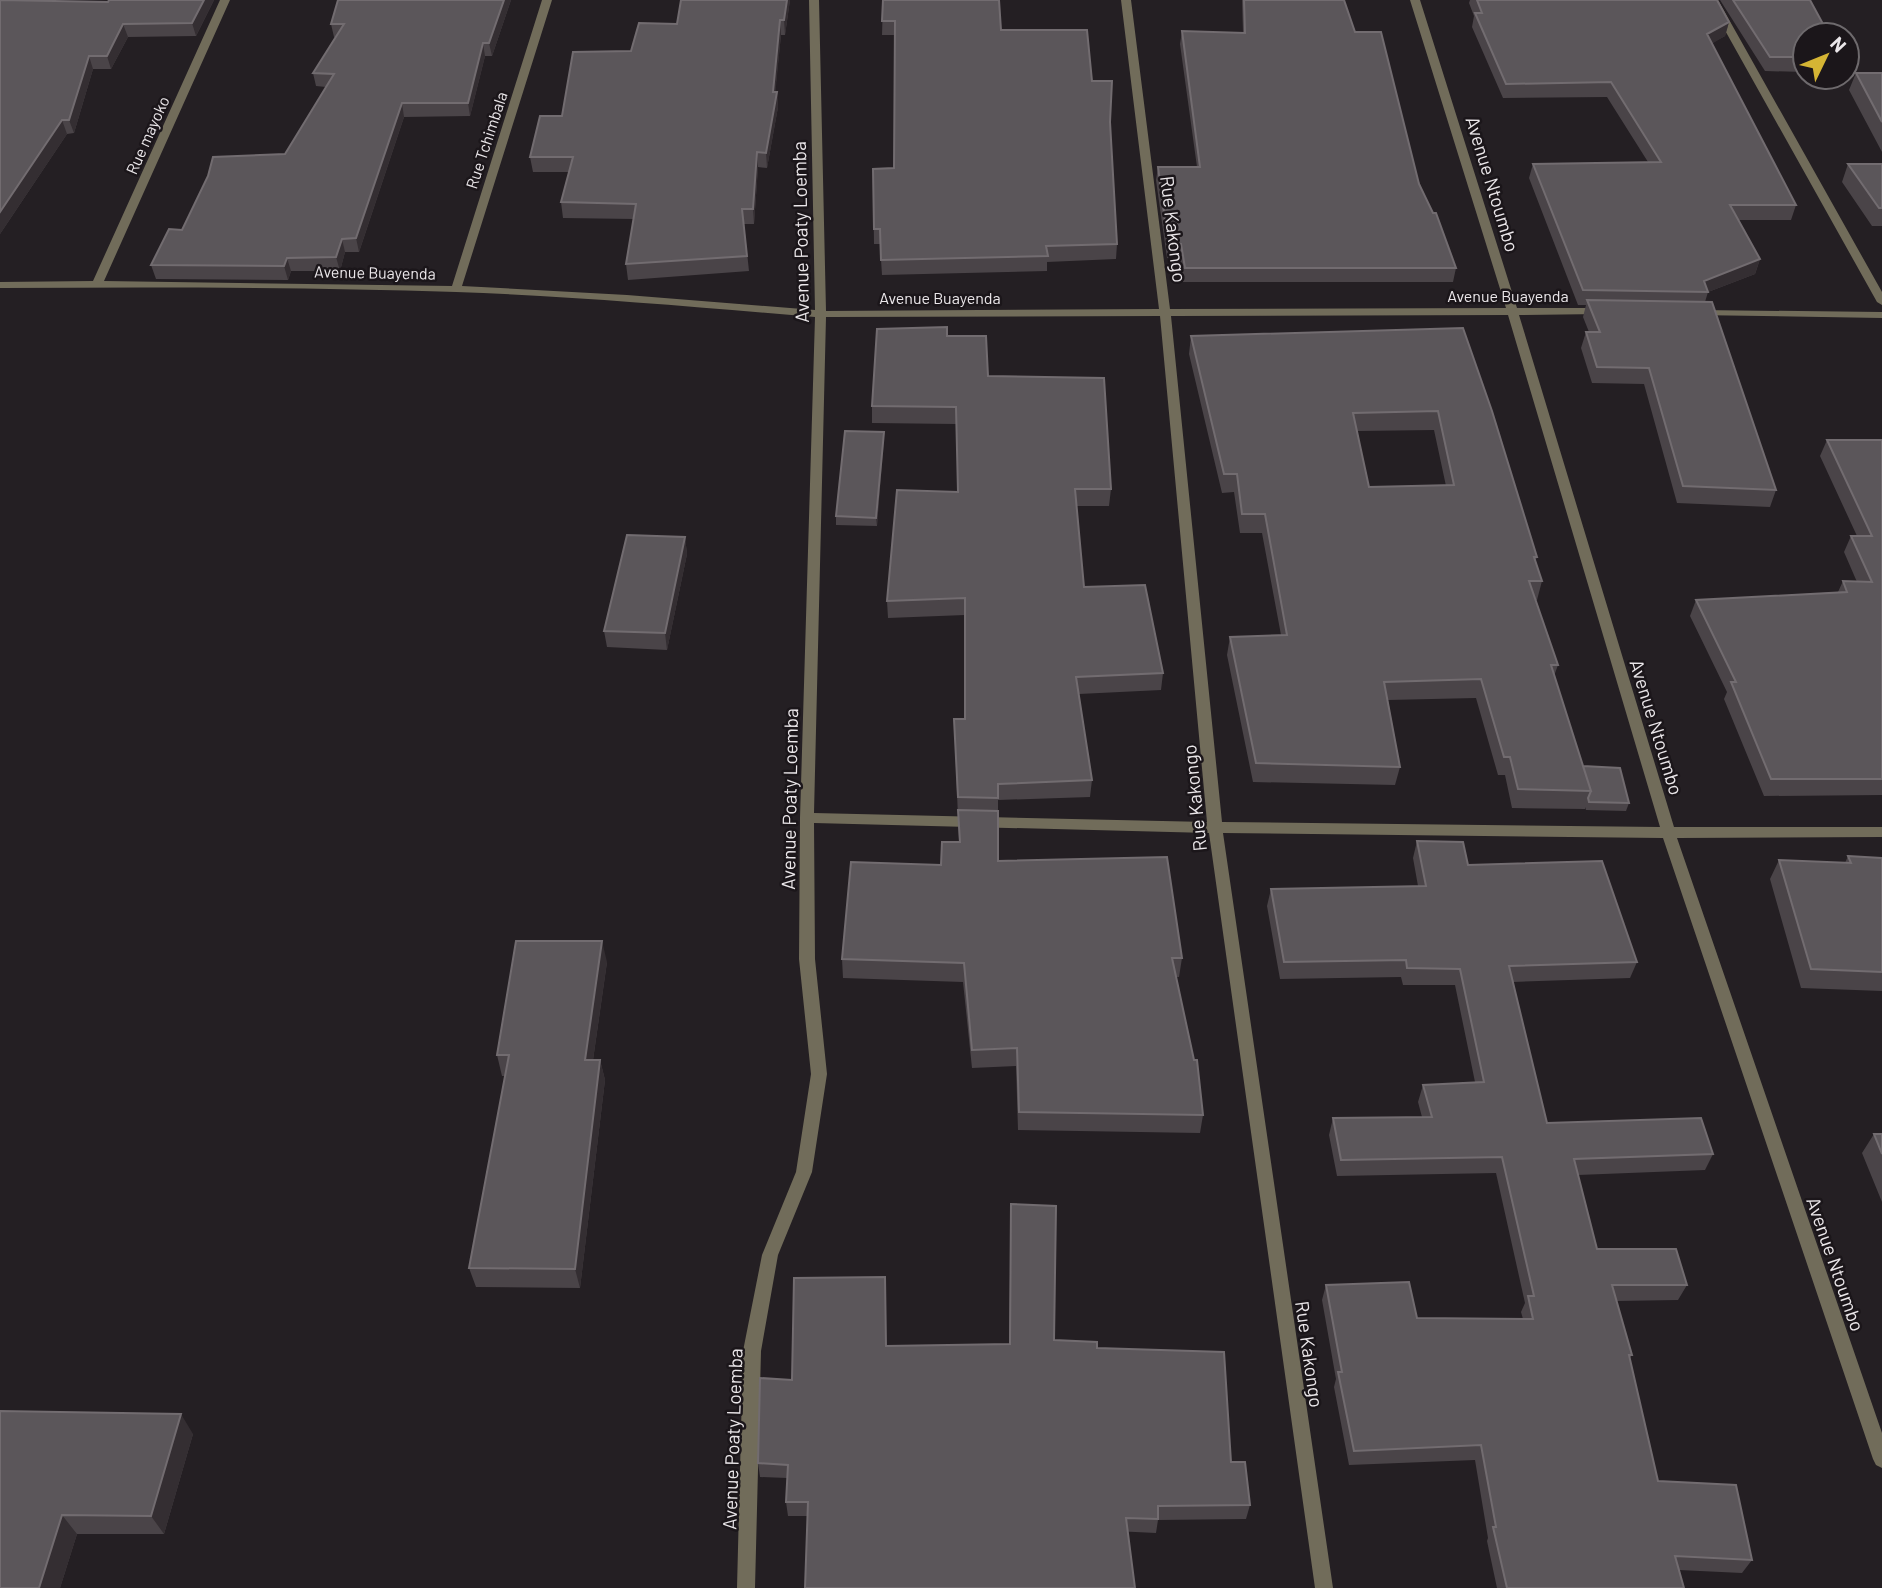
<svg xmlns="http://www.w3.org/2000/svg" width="1882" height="1588" font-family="Barlow,sans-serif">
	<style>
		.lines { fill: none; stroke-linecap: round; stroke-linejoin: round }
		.minor { fill: #716c5a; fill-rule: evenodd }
		.wall { fill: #4a4448; fill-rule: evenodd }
		.shaded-wall { fill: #342e32 }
		.building { fill: #5b565a; stroke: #726c70; stroke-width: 2; fill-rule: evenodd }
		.labels { text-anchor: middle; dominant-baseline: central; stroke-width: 5; stroke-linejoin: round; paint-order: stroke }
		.far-street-label { font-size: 16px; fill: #ebe7ea; stroke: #1b161a }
		.street-label { font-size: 19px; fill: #ebe7ea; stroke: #1b161a }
	</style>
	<rect width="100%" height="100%" fill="#241f23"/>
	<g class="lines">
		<path class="minor" d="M 220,0 L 230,0 L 104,281 L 452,286 L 542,0 L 552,0 L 462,286 L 627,295 L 815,310 L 809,0 L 819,0 L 826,311 L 1159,309 L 1121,0 L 1131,0 L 1170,309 L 1506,308 L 1410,0 L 1420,0 L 1517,308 L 1601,308 L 1606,311 L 1601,314 L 1519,315 L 1674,827 L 1882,827 L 1882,837 L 1677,838 L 1882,1433 L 1882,1468 L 1876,1465 L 1873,1459 L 1663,838 L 1223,833 L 1333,1588 L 1315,1588 L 1209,833 L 814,823 L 815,959 L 827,1074 L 812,1172 L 778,1255 L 761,1351 L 755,1588 L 737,1588 L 743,1351 L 762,1255 L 796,1172 L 811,1074 L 799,959 L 800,818 L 815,317 C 696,307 576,296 456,292 C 304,287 152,287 0,288 L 0,282 L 93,281 ZM 1508,315 L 1660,827 L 1222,822 L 1171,316 ZM 1160,316 L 1207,822 L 814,813 L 826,317 Z
			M 1708,0 L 1718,0 L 1882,292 L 1882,305 L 1877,302 Z
			M 1698,310 L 1882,312 L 1882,318 L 1694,315 L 1694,311 Z"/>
	</g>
	<path class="wall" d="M 0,0 L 108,2 L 109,0 L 214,0 L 196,36 L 128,37 L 111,69 L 93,69 L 74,133 L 67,134 L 0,234 Z
		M 338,0 L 511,0 L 492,56 L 485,56 L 470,116 L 404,117 L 359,252 L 345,252 L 340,271 L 291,271 L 288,280 L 156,279 L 151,265 L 182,230 L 285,154 L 326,87 L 316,86 L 313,73 L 335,37 L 334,37 L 331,24 Z
		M 790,0 L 785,35 L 781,35 L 775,92 L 777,92 L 778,107 L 767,168 L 758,167 L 754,224 L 744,224 L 749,271 L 628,280 L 626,264 L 634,219 L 563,218 L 561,202 L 569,172 L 533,172 L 530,157 L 562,116 L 631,51 Z
		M 883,0 L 1001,30 L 1092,81 L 1110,122 L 1117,244 L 1116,259 L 1047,262 L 1047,271 L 882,275 L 880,244 L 874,244 L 873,169 L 894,168 L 895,35 L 882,35 Z
		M 1242,0 L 1344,0 L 1355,32 L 1456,268 L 1453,282 L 1183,282 L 1179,257 L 1167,258 L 1156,180 L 1158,167 L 1197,167 L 1180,44 L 1182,31 L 1243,33 Z
		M 1470,0 L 1717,0 L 1729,22 L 1725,36 L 1712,43 L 1796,205 L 1791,220 L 1738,220 L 1760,259 L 1755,274 L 1708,292 L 1705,302 L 1776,490 L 1770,507 L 1677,503 L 1644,384 L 1592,383 L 1581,348 L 1586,332 L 1589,332 L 1583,317 L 1586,305 L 1578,305 L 1529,178 L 1533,164 L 1648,162 L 1607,97 L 1503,98 L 1472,27 L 1474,16 L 1469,3 Z
		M 1720,0 L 1810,0 L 1805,35 L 1805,72 L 1765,71 Z
		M 1856,73 L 1882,73 L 1882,152 L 1849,90 Z
		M 1848,164 L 1882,164 L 1882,226 L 1872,226 L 1842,182 Z
		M 1463,328 L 1537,557 L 1535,562 L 1542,581 L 1537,600 L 1536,600 L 1558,665 L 1554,676 L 1583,766 L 1629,803 L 1626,811 L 1586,810 L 1585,807 L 1585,809 L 1512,808 L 1505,775 L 1498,775 L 1476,698 L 1388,700 L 1400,767 L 1395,785 L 1253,782 L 1227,655 L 1230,637 L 1281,635 L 1262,533 L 1240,533 L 1234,492 L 1222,493 L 1189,354 L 1191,336 ZM 1434,430 L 1446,486 L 1369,487 L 1357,431 Z
		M 947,336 L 988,376 L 1111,489 L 1109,506 L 1076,506 L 1084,587 L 1163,673 L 1161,690 L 1079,694 L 1092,780 L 1090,797 L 998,800 L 998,861 L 1182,958 L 1179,977 L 1176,977 L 1203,1115 L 1200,1133 L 1018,1130 L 1016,1066 L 972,1068 L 963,982 L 843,978 L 842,959 L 941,865 L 959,842 L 954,719 L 965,719 L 965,615 L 888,618 L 887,601 L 958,492 L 956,424 L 872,423 L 872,406 Z
		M 884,432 L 877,526 L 836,525 L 836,516 Z
		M 1827,440 L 1882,440 L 1882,795 L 1764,796 L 1724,699 L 1727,692 L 1690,616 L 1696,600 L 1838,592 L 1843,581 L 1857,582 L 1844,552 L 1851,536 L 1857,536 L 1820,456 Z
		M 685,537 L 687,554 L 667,650 L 607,647 L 604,631 Z
		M 1417,841 L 1468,865 L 1637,962 L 1630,978 L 1513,982 L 1547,1123 L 1713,1154 L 1705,1170 L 1578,1175 L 1597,1249 L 1687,1285 L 1678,1300 L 1616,1301 L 1632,1355 L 1629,1359 L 1658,1481 L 1752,1560 L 1742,1573 L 1679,1570 L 1684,1588 L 1497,1588 L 1487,1541 L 1488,1538 L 1475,1460 L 1349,1465 L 1334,1387 L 1336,1379 L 1322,1300 L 1326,1285 L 1417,1318 L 1523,1319 L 1521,1312 L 1525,1303 L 1496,1173 L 1337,1176 L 1329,1135 L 1333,1118 L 1422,1117 L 1418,1102 L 1423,1085 L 1475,1082 L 1455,985 L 1403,985 L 1401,977 L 1280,979 L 1267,906 L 1271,889 L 1418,886 L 1413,858 Z
		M 1848,856 L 1882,858 L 1882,991 L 1801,988 L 1770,879 L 1779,860 L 1845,863 Z
		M 607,962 L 593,1060 L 600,1060 L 605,1080 L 580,1288 L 476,1287 L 469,1268 L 506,1076 L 502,1076 L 497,1055 Z
		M 1874,1134 L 1882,1134 L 1882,1202 L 1862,1153 Z
		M 1011,1204 L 1054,1340 L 1097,1348 L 1231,1462 L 1250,1505 L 1246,1519 L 1158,1520 L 1156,1533 L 807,1516 L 788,1516 L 786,1502 L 787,1478 L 760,1477 L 758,1463 L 792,1380 L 887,1346 L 1009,1344 Z
		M 0,1411 L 193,1434 L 164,1534 L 77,1534 L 60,1588 L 0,1588 Z"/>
	<path class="shaded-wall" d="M 204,0 L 214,0 L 196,36 L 192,23 Z
		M 504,0 L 511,0 L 492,56 L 489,43 Z
		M 787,0 L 790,0 L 785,35 L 784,20 Z
		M 780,20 L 781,35 L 774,107 L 773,92 Z
		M 1729,22 L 1725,36 L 1703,49 L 1707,34 Z
		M 123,24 L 128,37 L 111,69 L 107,56 Z
		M 483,43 L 485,56 L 470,116 L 468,103 Z
		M 89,56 L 93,69 L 74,133 L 69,120 Z
		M 777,92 L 778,107 L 767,168 L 766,153 Z
		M 402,103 L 404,117 L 359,252 L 356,238 Z
		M 62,120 L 67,134 L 0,234 L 0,212 Z
		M 757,152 L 758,167 L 754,224 L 753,209 Z
		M 342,239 L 345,252 L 340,271 L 336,257 Z
		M 287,258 L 291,271 L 288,280 L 284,266 Z
		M 1760,259 L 1755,274 L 1708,292 L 1704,281 Z
		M 884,432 L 884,440 L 877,526 L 876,518 Z
		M 685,537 L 687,554 L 667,650 L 665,633 Z
		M 602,941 L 607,962 L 590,1081 L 585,1060 Z
		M 600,1060 L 605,1080 L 580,1288 L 575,1269 Z
		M 181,1414 L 193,1434 L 164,1534 L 151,1516 Z
		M 62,1515 L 77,1534 L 60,1588 L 39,1588 Z"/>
	<path class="building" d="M 0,0 L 108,2 L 109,0 L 204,0 L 192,23 L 123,24 L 107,56 L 89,56 L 69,120 L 62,120 L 0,212 Z
		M 338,0 L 504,0 L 489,43 L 483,43 L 468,103 L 402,103 L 356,238 L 342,239 L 336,257 L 287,258 L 284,266 L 151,265 L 169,229 L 182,230 L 208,176 L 213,157 L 285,154 L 334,74 L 313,73 L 344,24 L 331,24 Z
		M 681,0 L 787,0 L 784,20 L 780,20 L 773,92 L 777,92 L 766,153 L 757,152 L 753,209 L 742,209 L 747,256 L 626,264 L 636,204 L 561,202 L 573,157 L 530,157 L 540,116 L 562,116 L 573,52 L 631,51 L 639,23 L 677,24 Z
		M 883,0 L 999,0 L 1001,30 L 1087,30 L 1092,81 L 1112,81 L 1110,122 L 1117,244 L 1046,246 L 1048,256 L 881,260 L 880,229 L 874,229 L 873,169 L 894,168 L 895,21 L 882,21 Z
		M 1244,0 L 1344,0 L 1355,32 L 1381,32 L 1419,184 L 1433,213 L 1436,213 L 1456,268 L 1185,268 L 1181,244 L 1168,244 L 1158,167 L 1200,167 L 1182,31 L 1245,33 Z
		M 1477,0 L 1717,0 L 1729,22 L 1707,34 L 1796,205 L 1730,205 L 1760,259 L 1704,281 L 1708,292 L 1583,290 L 1533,164 L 1661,162 L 1611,82 L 1506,84 L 1475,13 L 1482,13 Z
		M 1733,0 L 1810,0 L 1829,35 L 1805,35 L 1805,57 L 1770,57 Z
		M 1856,73 L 1882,73 L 1882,122 Z
		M 1848,164 L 1882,164 L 1882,208 L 1879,208 Z
		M 1587,300 L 1712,302 L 1776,490 L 1683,486 L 1649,368 L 1597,367 L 1586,332 L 1600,332 Z
		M 947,327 L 947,336 L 986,336 L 988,376 L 1104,378 L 1111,489 L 1075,489 L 1084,587 L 1145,585 L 1163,673 L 1076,677 L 1092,780 L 998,784 L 998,798 L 958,797 L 954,719 L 965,719 L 965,598 L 887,601 L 897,490 L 958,492 L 956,407 L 872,406 L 877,329 Z
		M 1463,328 L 1492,411 L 1537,557 L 1534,557 L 1542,581 L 1529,581 L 1558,665 L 1551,665 L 1591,791 L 1518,789 L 1510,757 L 1504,757 L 1481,679 L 1384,682 L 1400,767 L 1256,763 L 1230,637 L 1287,635 L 1265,514 L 1242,514 L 1237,474 L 1224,474 L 1191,336 ZM 1438,411 L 1454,485 L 1369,487 L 1353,413 Z
		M 845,431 L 884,432 L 876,518 L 836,516 Z
		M 1827,440 L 1882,440 L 1882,779 L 1771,779 L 1731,682 L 1736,682 L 1696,600 L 1847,592 L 1843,581 L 1872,582 L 1851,536 L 1872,536 Z
		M 627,535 L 685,537 L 665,633 L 604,631 Z
		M 1583,766 L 1620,768 L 1629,803 L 1589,802 L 1588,798 L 1591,791 Z
		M 958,810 L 998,811 L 998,861 L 1167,857 L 1182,958 L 1172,958 L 1194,1060 L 1197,1060 L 1203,1115 L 1019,1112 L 1017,1048 L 972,1050 L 964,963 L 842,959 L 851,862 L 941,865 L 942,842 L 960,842 Z
		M 1417,841 L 1463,842 L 1468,865 L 1602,861 L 1637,962 L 1509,966 L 1547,1123 L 1701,1118 L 1713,1154 L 1574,1159 L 1597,1249 L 1676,1249 L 1687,1285 L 1612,1285 L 1632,1355 L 1629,1355 L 1658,1481 L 1736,1485 L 1752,1560 L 1675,1556 L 1684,1588 L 1507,1588 L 1493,1527 L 1496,1527 L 1481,1445 L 1354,1451 L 1338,1372 L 1342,1372 L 1326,1285 L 1409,1282 L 1417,1318 L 1533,1319 L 1528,1296 L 1534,1296 L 1502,1157 L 1341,1160 L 1333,1118 L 1432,1117 L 1423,1085 L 1484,1082 L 1460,969 L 1407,968 L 1406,960 L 1284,962 L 1271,889 L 1426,886 Z
		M 1848,856 L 1882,858 L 1882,972 L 1811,969 L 1779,860 L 1851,863 Z
		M 516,941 L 602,941 L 585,1060 L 600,1060 L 575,1269 L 469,1268 L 509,1055 L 497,1055 Z
		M 1874,1134 L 1882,1134 L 1882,1154 Z
		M 1011,1204 L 1056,1206 L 1054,1340 L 1097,1342 L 1097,1348 L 1224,1352 L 1231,1462 L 1245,1462 L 1250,1505 L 1158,1506 L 1158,1519 L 1126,1518 L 1135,1588 L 805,1588 L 808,1502 L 786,1502 L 788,1465 L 758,1463 L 760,1378 L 792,1380 L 794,1278 L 885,1277 L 886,1346 L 1010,1344 Z
		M 0,1411 L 181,1414 L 151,1516 L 62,1515 L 39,1588 L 0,1588 Z"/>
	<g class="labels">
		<g class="far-street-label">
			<text transform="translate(147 135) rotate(-66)">Rue mayoko</text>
			<text transform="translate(486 140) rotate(-72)">Rue Tchimbala</text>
			<text transform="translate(375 272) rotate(1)">Avenue Buayenda</text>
			<text x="1508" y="295">Avenue Buayenda</text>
			<text x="940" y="297">Avenue Buayenda</text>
		</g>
		<g class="street-label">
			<text transform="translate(1493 184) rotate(73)">Avenue Ntoumbo</text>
			<text transform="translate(1174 229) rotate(83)">Rue Kakongo</text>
			<text transform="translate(800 232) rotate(-91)">Avenue Poaty Loemba</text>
			<text transform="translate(1657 727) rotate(73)">Avenue Ntoumbo</text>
			<text transform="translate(1194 798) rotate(-96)">Rue Kakongo</text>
			<text transform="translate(789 799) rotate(-89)">Avenue Poaty Loemba</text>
			<text transform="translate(1836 1264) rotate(71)">Avenue Ntoumbo</text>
			<text transform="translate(1310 1354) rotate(82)">Rue Kakongo</text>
			<text transform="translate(732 1439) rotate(-88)">Avenue Poaty Loemba</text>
		</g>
	</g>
	<g transform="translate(1826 56) rotate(47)"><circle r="33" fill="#1b161a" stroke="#6e6a6d" stroke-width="2"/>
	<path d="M0-5L12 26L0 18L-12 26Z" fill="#d5b534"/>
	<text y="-10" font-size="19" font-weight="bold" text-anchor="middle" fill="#ebe7ea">N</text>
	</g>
</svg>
